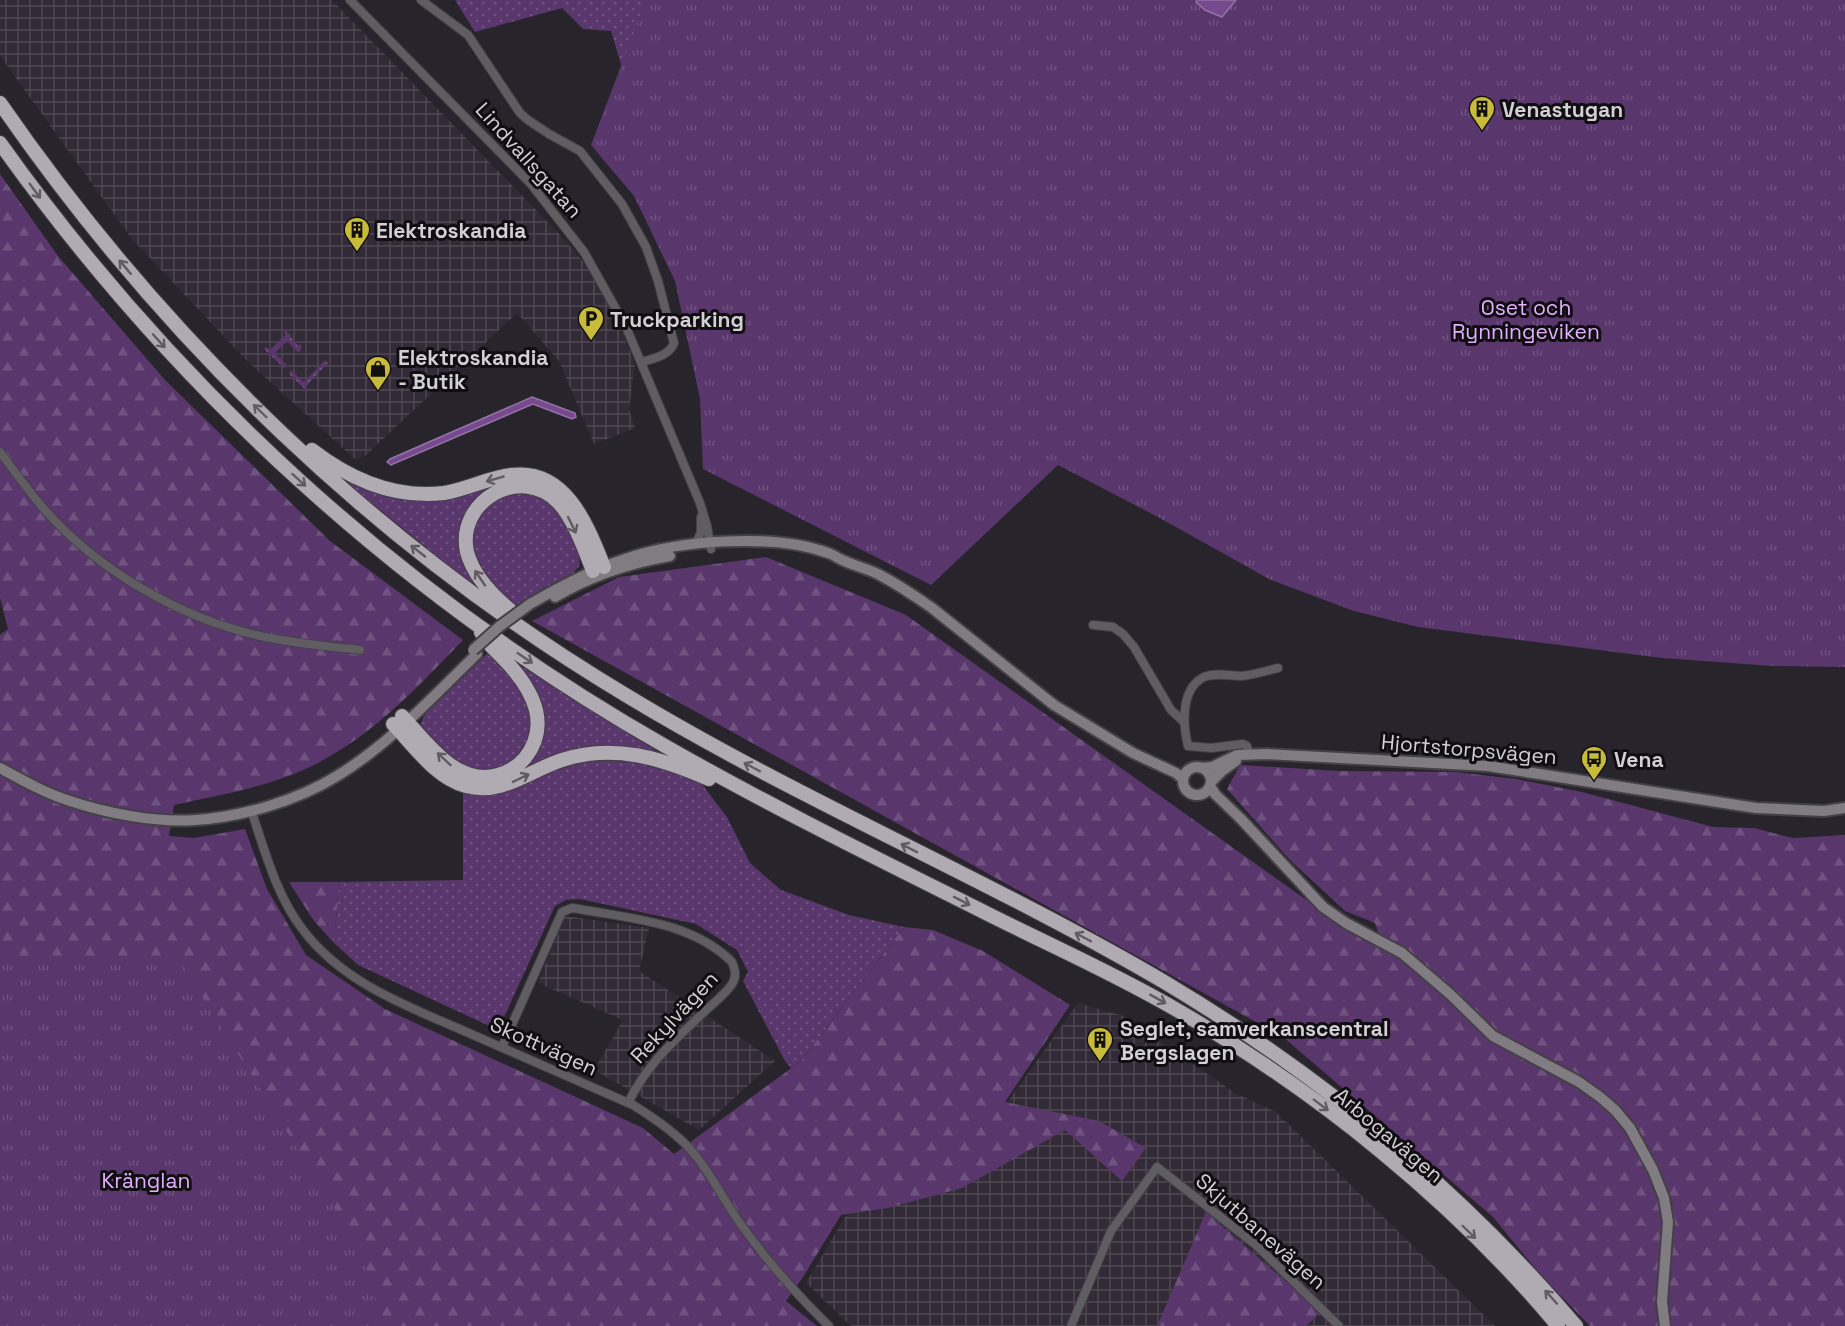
<svg xmlns="http://www.w3.org/2000/svg" width="1845" height="1326" font-family="'Space Grotesk',sans-serif">
	<style>
		.industrial { fill: url(#industrial-grid) }
		.grass { fill: url(#grass-dots) }
		.forest { fill: url(#forest-firs) }
		.park { fill: url(#park-tufts) }
		.water { fill: #774a8f; stroke: #9372a4; stroke-width: 1.5 }
		.lines { fill: none; stroke-linecap: round; stroke-linejoin: round }
		.street-casing { stroke: #434046; stroke-width: 10 }
		.secondary-casing { stroke: #434046; stroke-width: 14 }
		.highway-casing { stroke: #434046; stroke-width: 16 }
		.street { stroke: #5f5d61; stroke-width: 8 }
		.secondary { stroke: #807c82; stroke-width: 10 }
		.highway { stroke: #b0aab3; stroke-width: 14 }
		.secondary-bridge-casing { stroke: #434046; stroke-width: 14; stroke-linecap: butt }
		.secondary-bridge { stroke: #807c82; stroke-width: 10 }
		.oneway { stroke: #605c62 }
		.labels { text-anchor: middle; dominant-baseline: central; stroke-width: 6; stroke-linejoin: round; paint-order: stroke }
		.poi-label { font-size: 21px; font-weight: bold; fill: #d3d0d5; stroke: #100e11; text-anchor: start }
		.street-label { font-size: 21px; fill: #d3d0d5; stroke: #100e11 }
		.park-label { font-size: 21px; fill: #e2b1fe; stroke: #100e11 }
	</style>
	<defs>
		<pattern id="industrial-grid" width="8" height="8" patternUnits="userSpaceOnUse" patternTransform="scale(1.5)"><rect width="8" height="8" fill="#322a37"/><path d="M0 4h8M4 0v8" fill="none" stroke="#4f4853"/></pattern>
		<pattern id="grass-dots" width="8" height="8" patternUnits="userSpaceOnUse" patternTransform="scale(1.5)"><rect width="8" height="8" fill="#59366c"/><path d="M2 2h.1M6 6h.1" fill="none" stroke="#705280" stroke-width="1.8" stroke-linecap="round"/></pattern>
		<pattern id="forest-firs" width="22" height="20" patternUnits="userSpaceOnUse" patternTransform="scale(1.5)"><rect width="22" height="20" fill="#59366c"/><path d="M5 1l3.5 6h-7zM16 11l3.5 6h-7z" fill="#705280"/></pattern>
		<pattern id="park-tufts" width="24" height="20" patternUnits="userSpaceOnUse" patternTransform="scale(1.5)"><rect width="24" height="20" fill="#59366c"/><path d="M3 7l-1-3M5 7V3M7 7l1-3M15 17l-1-3M17 17v-4M19 17l1-3" fill="none" stroke="#705280"/></pattern>
	</defs>
	<rect width="100%" height="100%" fill="#28242b"/>
	<path class="industrial" d="M 0,0 L 332,0 L 565,240 L 589,269 L 613,310 L 635,364 L 629,409 L 635,428 L 594,444 L 559,361 L 517,313 L 365,456 L 355,459 L 247,361 L 132,239 L 0,56 Z
		M 565,916 L 649,928 L 639,971 L 775,1061 L 699,1130 L 594,1070 L 623,1020 L 538,983 Z
		M 1078,1003 L 1124,1016 L 1235,1093 L 1276,1112 L 1495,1326 L 851,1326 L 806,1283 L 845,1217 L 999,1114 Z"/>
	<path class="grass" d="M 455,0 L 762,0 L 625,78 L 611,31 L 583,29 L 562,8 L 475,32 Z
		M 283,329 L 292,336 L 290,336 L 298,346 L 300,344 L 302,347 L 299,353 L 287,341 L 275,353 L 287,365 L 284,368 L 264,349 L 266,347 L 270,350 L 286,334 Z
		M 325,360 L 328,363 L 306,386 L 309,391 L 307,391 L 289,374 L 291,370 L 304,382 Z
		M 341,478 L 369,490 L 468,494 L 501,484 C 473,498 453,517 462,551 C 465,565 476,580 483,594 Z
		M 510,493 C 523,493 535,493 546,500 C 559,508 584,552 579,567 C 578,567 573,573 573,574 L 514,606 C 475,569 445,523 510,493 Z
		M 490,651 C 504,669 527,688 531,712 C 538,749 504,783 466,769 C 447,762 432,741 420,725 L 427,709 Z
		M 508,658 L 663,755 L 621,747 L 509,777 L 542,718 Z
		M 591,760 L 637,762 L 697,778 L 727,817 L 750,863 L 781,890 L 849,915 L 904,927 L 801,1061 L 791,1068 L 785,1061 L 743,981 L 748,972 L 737,950 L 696,924 L 580,899 L 566,900 L 555,906 L 498,1030 L 358,965 L 334,943 L 339,882 L 463,880 L 463,792 L 497,794 L 546,773 Z"/>
	<path class="forest" d="M 0,174 L 58,256 L 165,380 L 330,541 L 463,640 C 410,695 356,754 280,779 C 246,791 209,797 174,805 L 169,836 L 194,838 L 245,829 L 267,889 L 306,955 L 385,1009 L 643,1128 L 674,1154 L 801,1061 L 904,927 L 933,930 L 983,951 L 1070,1005 L 1005,1102 L 1099,1121 L 1146,1148 L 1122,1181 L 1065,1130 L 962,1188 L 888,1208 L 841,1215 L 803,1277 L 786,1301 L 817,1326 L 0,1326 L 0,635 L 8,629 L 0,598 Z
		M 766,557 L 906,615 L 1364,941 L 1378,932 L 1375,923 L 1345,911 L 1291,861 L 1227,789 L 1240,765 L 1339,771 L 1456,772 L 1516,779 L 1582,792 L 1713,827 L 1754,828 L 1793,838 L 1845,835 L 1845,1326 L 1590,1326 L 1539,1273 L 1493,1217 L 1283,1037 L 532,621 L 619,577 Z
		M 289,882 L 339,882 L 334,943 L 314,921 Z
		M 1206,1212 L 1321,1312 L 1306,1326 L 1159,1326 L 1158,1324 Z"/>
	<path class="park" d="M 646,0 L 1845,0 L 1845,667 L 1773,666 L 1662,658 L 1418,627 L 1354,611 L 1269,579 L 1158,517 L 1058,465 L 931,585 L 703,469 L 700,399 L 675,281 L 634,196 L 591,145 Z
		M 0,957 L 179,960 L 362,1251 L 381,1326 L 0,1326 Z"/>
	<path class="water" d="M 1197,0 L 1236,0 L 1222,17 L 1205,10 L 1196,2 Z
		M 532,397 L 575,413 L 576,417 L 572,419 L 533,404 L 391,465 L 387,462 L 390,459 Z"/>
	<g class="lines">
		<defs>
			<path id="street" d="M 350,0 L 531,184 L 584,252 L 626,327 L 700,503 L 707,526 L 711,549
				M 421,0 L 468,35 L 520,113 L 528,120 L 549,134 L 580,151 L 622,204 L 646,247 L 658,281 L 674,343 C 669,356 654,358 642,362
				M 0,452 C 15,472 29,492 45,510 C 98,570 179,617 256,635 C 290,643 325,646 360,650
				M 696,544 L 701,532 L 701,517
				M 1093,625 L 1113,627 L 1123,634 L 1134,647 L 1171,710 L 1184,722
				M 1249,755 L 1247,746 L 1243,744 L 1211,748 L 1188,746 C 1183,725 1180,689 1204,677 C 1216,672 1229,676 1241,676 C 1253,675 1266,671 1278,668
				M 251,810 C 265,851 276,895 303,930 C 345,985 410,1007 471,1034 C 525,1058 579,1081 633,1105 C 654,1118 675,1132 691,1150 C 711,1173 724,1201 742,1226 C 768,1262 797,1295 829,1326
				M 502,1047 L 562,912 L 572,908 L 579,909 C 632,919 692,922 732,962 C 735,969 737,976 732,984 C 725,995 712,1004 702,1014 C 671,1044 648,1063 628,1103
				M 1071,1326 L 1111,1231 L 1157,1167 L 1256,1245 L 1339,1326"/>
			<path id="secondary" d="M 555,597 C 590,576 630,563 670,556
				M 530,604 C 561,586 591,570 625,559 C 678,540 774,533 828,553 C 832,554 836,557 840,559 C 852,565 865,568 878,574 C 897,584 915,596 932,608 L 1054,705 L 1133,753 L 1176,773 L 1183,779
				M1183 781a14 14 0 1 1 28 0a14 14 0 1 1-28 0Z
				M 0,768 C 22,780 45,793 70,801 C 106,813 156,823 195,820 C 241,817 297,801 337,776 C 390,744 432,697 477,654
				M 1201,768 L 1212,767 L 1237,755 L 1267,754 L 1488,766 L 1756,808 L 1824,811 L 1845,808
				M 1211,782 L 1222,771 L 1236,761
				M 1210,786 L 1215,794 L 1241,819 L 1323,907 L 1346,923 L 1402,953 L 1450,994 L 1493,1036 L 1579,1082 L 1600,1097 L 1615,1110 L 1630,1128 L 1653,1170 L 1664,1198 L 1668,1222 L 1662,1302 L 1665,1326"/>
			<path id="highway" d="M 0,103 C 165,342 379,548 629,697 C 803,802 991,880 1166,983 C 1320,1075 1460,1190 1576,1326
				M 0,143 C 175,389 403,597 665,746 C 768,805 876,858 982,911 C 1047,944 1114,973 1177,1010 C 1317,1091 1454,1201 1558,1326
				M 312,450 C 351,480 394,499 444,493 C 467,489 488,478 511,475 C 566,468 587,525 604,567
				M 510,610 C 492,595 473,575 467,552 C 456,501 520,464 558,502 C 573,517 585,550 593,571
				M 402,716 C 427,742 456,787 498,775 C 509,772 518,766 525,758 C 536,744 540,727 536,710 C 531,690 516,671 501,656 C 493,648 486,642 481,632
				M 393,724 C 414,746 436,778 466,786 C 502,796 530,770 562,760 C 613,743 661,758 709,779"/>
		</defs>
		<use href="#street" class="street-casing"/>
		<use href="#secondary" class="secondary-casing"/>
		<use href="#highway" class="highway-casing"/>
		<use href="#street" class="street"/>
		<use href="#secondary" class="secondary"/>
		<use href="#highway" class="highway"/>
		<defs>
			<path id="secondary-bridge" d="M 473,650 L 500,626 L 530,604"/>
		</defs>
		<use href="#secondary-bridge" class="secondary-bridge-casing"/>
		<use href="#secondary-bridge" class="secondary-bridge"/>
	</g>
	<defs><path id="oneway-shaft" d="M-6 0H5M1.5-3L5.5 0L1.5 3" fill="none" stroke-width="1.6" stroke-linecap="round" stroke-linejoin="round" transform="scale(1.5)"/></defs>
	<g class="oneway">
		<use href="#oneway-shaft" transform="translate(35 191) rotate(54)"/>
		<use href="#oneway-shaft" transform="translate(125 267) rotate(-130)"/>
		<use href="#oneway-shaft" transform="translate(159 341) rotate(48)"/>
		<use href="#oneway-shaft" transform="translate(260 411) rotate(-136)"/>
		<use href="#oneway-shaft" transform="translate(495 479) rotate(164)"/>
		<use href="#oneway-shaft" transform="translate(299 480) rotate(42)"/>
		<use href="#oneway-shaft" transform="translate(572 525) rotate(64)"/>
		<use href="#oneway-shaft" transform="translate(418 551) rotate(-142)"/>
		<use href="#oneway-shaft" transform="translate(480 578) rotate(-124)"/>
		<use href="#oneway-shaft" transform="translate(525 658) rotate(34)"/>
		<use href="#oneway-shaft" transform="translate(444 759) rotate(-137)"/>
		<use href="#oneway-shaft" transform="translate(752 767) rotate(-152)"/>
		<use href="#oneway-shaft" transform="translate(521 778) rotate(-26)"/>
		<use href="#oneway-shaft" transform="translate(909 848) rotate(-153)"/>
		<use href="#oneway-shaft" transform="translate(962 901) rotate(27)"/>
		<use href="#oneway-shaft" transform="translate(1083 937) rotate(-152)"/>
		<use href="#oneway-shaft" transform="translate(1158 999) rotate(29)"/>
		<use href="#oneway-shaft" transform="translate(1321 1105) rotate(37)"/>
		<use href="#oneway-shaft" transform="translate(1469 1232) rotate(44)"/>
		<use href="#oneway-shaft" transform="translate(1551 1297) rotate(-132)"/>
	</g>
	<defs>
		<symbol id="building-pin" viewBox="-11 -11 22 30"><path d="M0 17L-7.5 6A9.5 9.5 0 1 1 7.5 6Z" fill="#c9bb3a" stroke="#100e11"/><path d="M-4-6H4V6H1V3H-1V6H-4ZM-2.5-4.3h1.7v1.8h-1.7ZM.8-4.3h1.7v1.8H.8ZM-2.5-1h1.7V.8h-1.7ZM.8-1h1.7V.8H.8Z" fill="#111"/></symbol>
		<symbol id="parking-pin" viewBox="-11 -11 22 30"><path d="M0 17L-7.5 6A9.5 9.5 0 1 1 7.5 6Z" fill="#c9bb3a" stroke="#100e11"/><path d="M-3.5-5.5H1a3.5 3.5 0 0 1 0 7H-1V5.5H-3.5ZM-1-3.4V-.6H.8a1.4 1.4 0 0 0 0-2.8Z" fill="#111"/></symbol>
		<symbol id="shop-pin" viewBox="-11 -11 22 30"><path d="M0 17L-7.5 6A9.5 9.5 0 1 1 7.5 6Z" fill="#c9bb3a" stroke="#100e11"/><path d="M-5-2.5h2.3a2.7 3.5 0 0 1 5.4 0H5L5.5 6h-11ZM-1.5-2.5h3a1.5 2.3 0 0 0-3 0Z" fill="#111"/></symbol>
		<symbol id="bus-pin" viewBox="-11 -11 22 30"><path d="M0 17L-7.5 6A9.5 9.5 0 1 1 7.5 6Z" fill="#c9bb3a" stroke="#100e11"/><path d="M-5-6H5V4H4V6H2V4H-2V6H-4V4H-5ZM-3.5-4V0h7V-4ZM-3.5 1.2v1.5H-2V1.2ZM2 1.2v1.5H3.5V1.2Z" fill="#111"/></symbol>
	</defs>
	<g fill-rule="evenodd">
		<use href="#building-pin" x="1467" y="94" width="30" height="40"/>
		<use href="#building-pin" x="342" y="215" width="30" height="40"/>
		<use href="#parking-pin" x="576" y="304" width="30" height="40"/>
		<use href="#shop-pin" x="363" y="354" width="30" height="40"/>
		<use href="#bus-pin" x="1579" y="744" width="30" height="40"/>
		<use href="#building-pin" x="1085" y="1025" width="30" height="40"/>
	</g>
	<g class="labels">
		<g class="poi-label">
			<text x="1502" y="109">Venastugan</text>
			<text x="376" y="230">Elektroskandia</text>
			<text x="610" y="319">Truckparking</text>
			<text x="398" y="357">Elektroskandia<tspan x="398" dy="24">- Butik</tspan></text>
			<text x="1614" y="759">Vena</text>
			<text x="1120" y="1028">Seglet, samverkanscentral<tspan x="1120" dy="24">Bergslagen</tspan></text>
		</g>
		<g class="street-label">
			<text transform="translate(529 160) rotate(48)">Lindvallsgatan</text>
			<text transform="translate(1469 749) rotate(5)">Hjortstorpsvägen</text>
			<text transform="translate(674 1017) rotate(-47)">Rekylvägen</text>
			<text transform="translate(544 1046) rotate(24)">Skottvägen</text>
			<text transform="translate(1389 1135) rotate(40)">Arbogavägen</text>
			<text transform="translate(1261 1231) rotate(41)">Skjutbanevägen</text>
		</g>
		<g class="park-label">
			<text x="1526" y="307">Oset och<tspan x="1526" dy="24">Rynningeviken</tspan></text>
			<text x="146" y="1180">Kränglan</text>
		</g>
	</g>
</svg>
